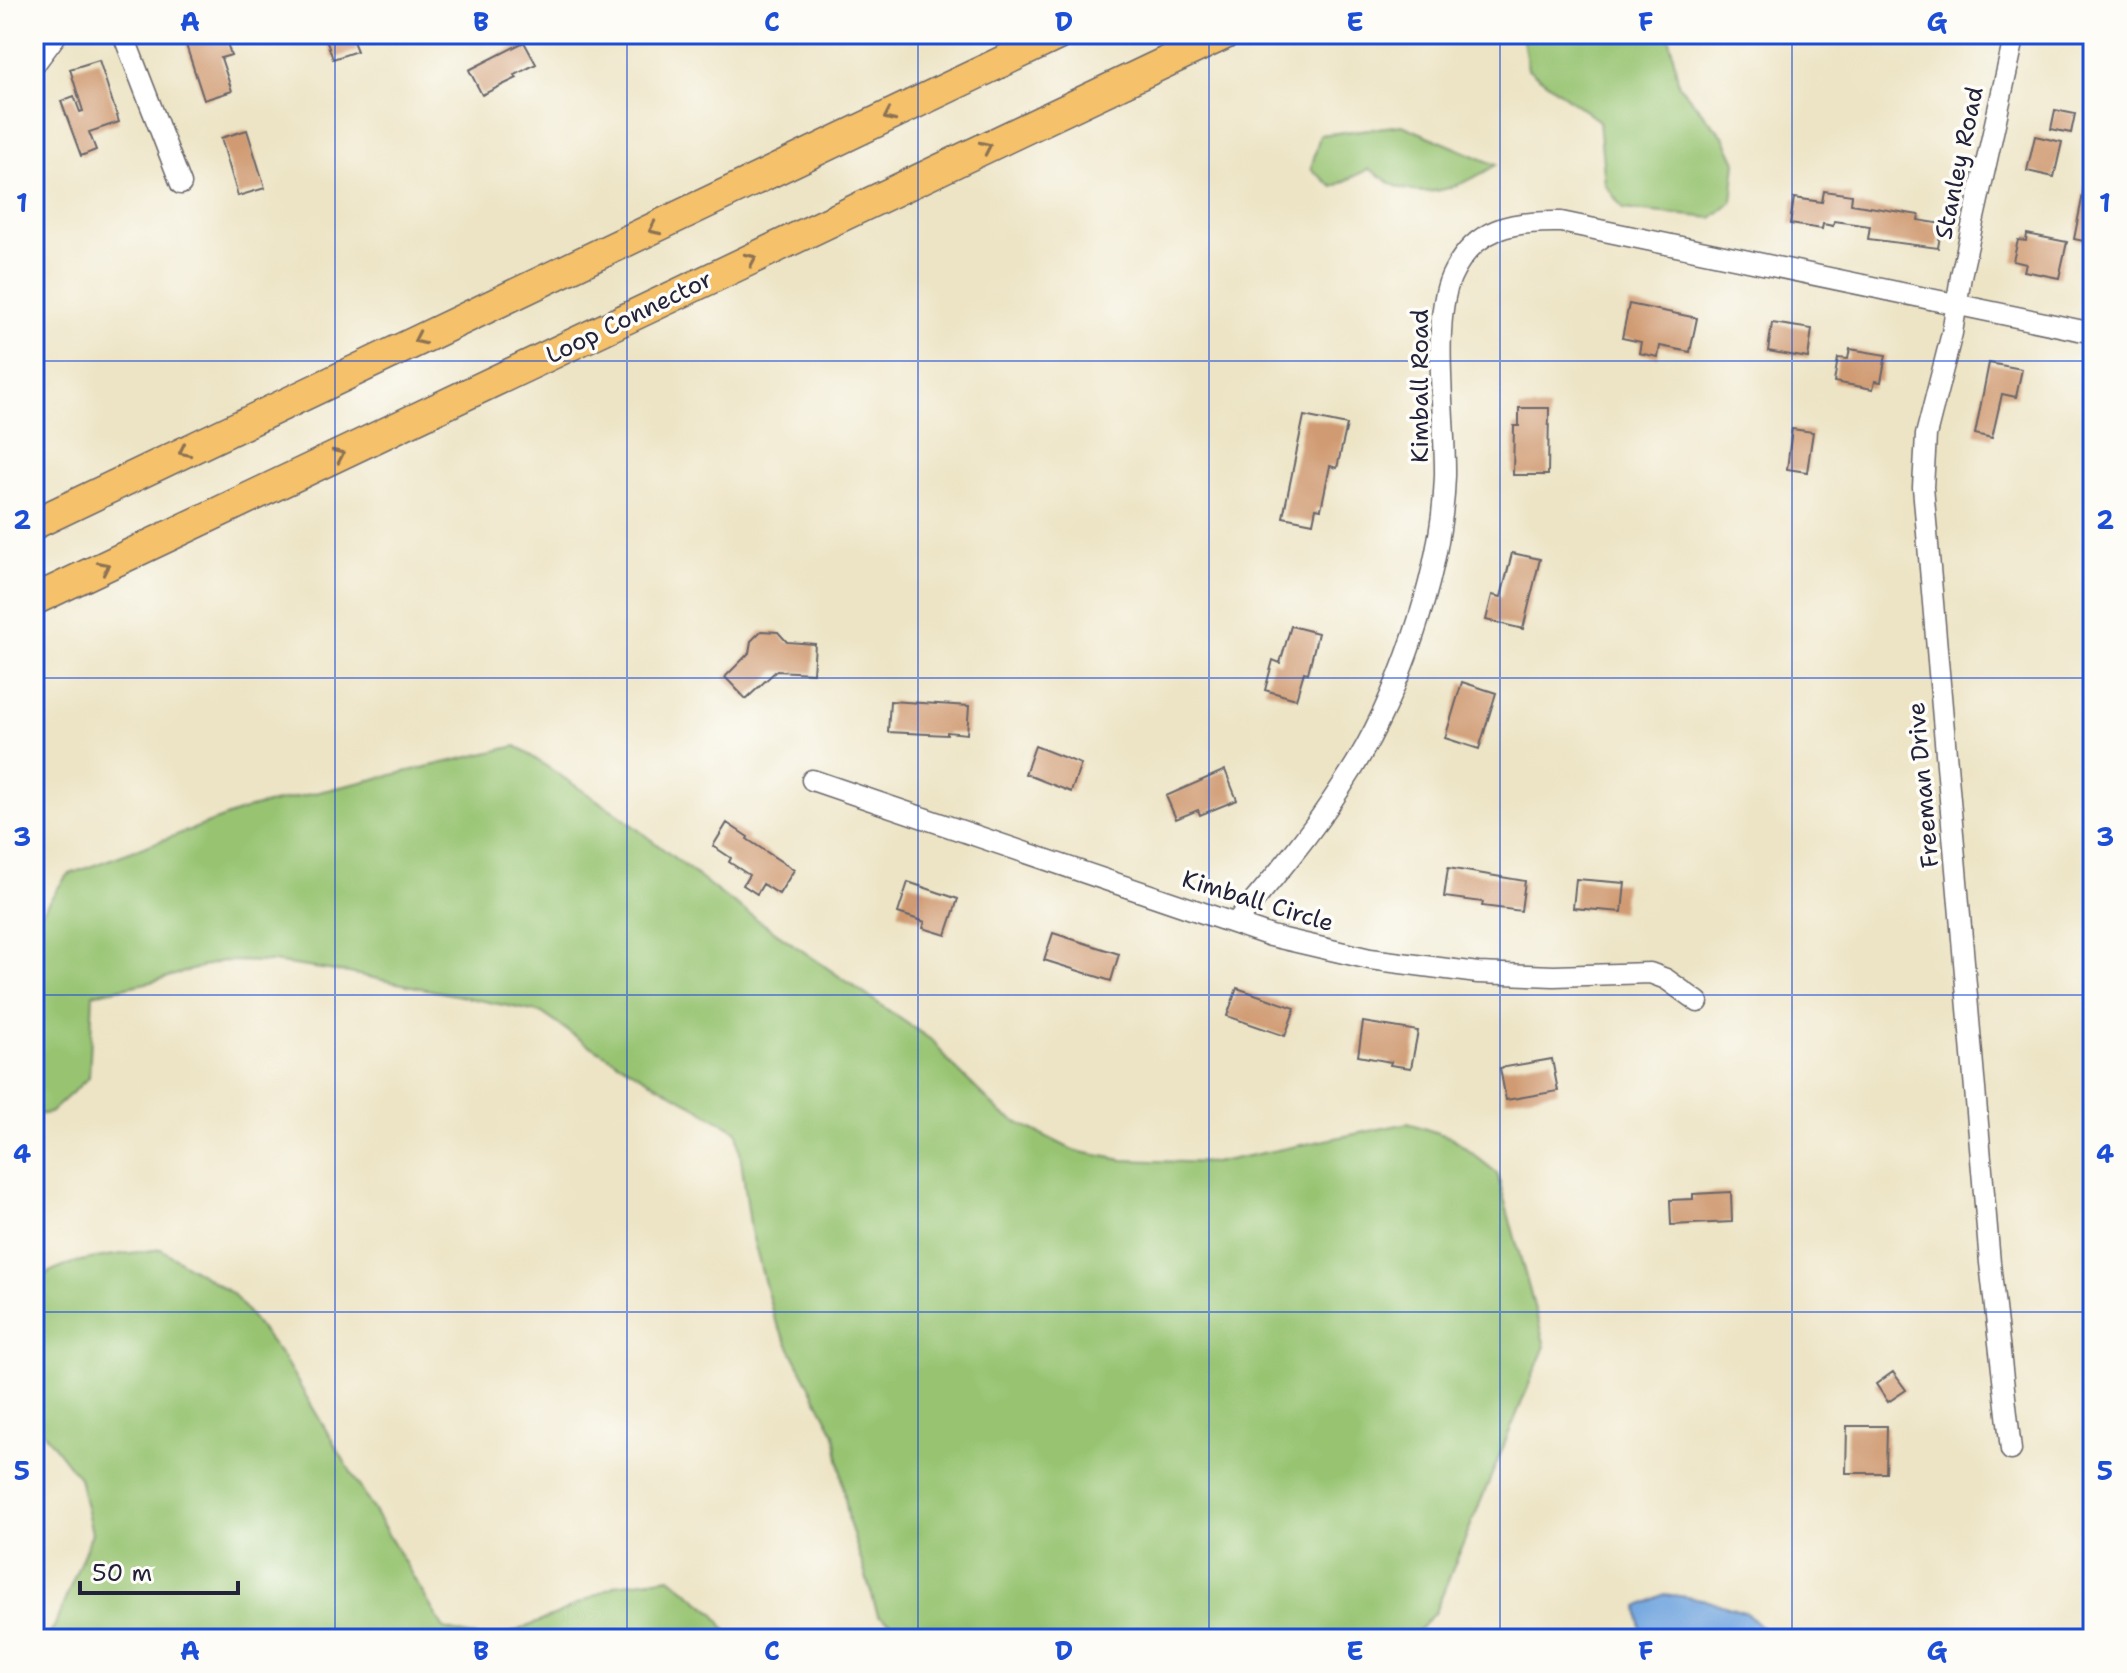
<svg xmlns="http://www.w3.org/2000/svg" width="2127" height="1673" font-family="'Shantell Sans',sans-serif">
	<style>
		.green { fill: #98c472; stroke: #5d7356; stroke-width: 2 }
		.water { fill: #72a6df; stroke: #4a648d; stroke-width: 2 }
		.building { fill: #d09b73 }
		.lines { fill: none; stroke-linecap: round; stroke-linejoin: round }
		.minor-casing { stroke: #69666b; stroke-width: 23 }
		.highway-casing { stroke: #69666b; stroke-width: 33 }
		.minor { stroke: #fff; stroke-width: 20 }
		.highway { stroke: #f5c16b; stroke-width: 30 }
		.oneway { stroke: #8c7253 }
		.grid { fill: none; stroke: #1d4ed8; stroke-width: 2; stroke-opacity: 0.55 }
		.labels { text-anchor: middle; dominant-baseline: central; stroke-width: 7; stroke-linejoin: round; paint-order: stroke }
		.street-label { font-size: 24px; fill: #22223b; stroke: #fdfcf7 }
		.neatline { fill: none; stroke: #1d4ed8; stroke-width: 3 }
		.grid-label { font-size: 26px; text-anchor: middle; font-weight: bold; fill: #1d4ed8 }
	</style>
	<rect width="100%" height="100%" fill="#fdfcf7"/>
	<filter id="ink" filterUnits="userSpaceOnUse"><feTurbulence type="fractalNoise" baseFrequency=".0125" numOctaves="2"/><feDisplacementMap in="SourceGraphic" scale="16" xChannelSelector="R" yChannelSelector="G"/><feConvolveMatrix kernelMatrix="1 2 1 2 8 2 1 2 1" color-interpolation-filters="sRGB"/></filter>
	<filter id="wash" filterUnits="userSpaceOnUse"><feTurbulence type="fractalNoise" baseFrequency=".006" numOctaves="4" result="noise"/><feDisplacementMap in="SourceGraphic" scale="32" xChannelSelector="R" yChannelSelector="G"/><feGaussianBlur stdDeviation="1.8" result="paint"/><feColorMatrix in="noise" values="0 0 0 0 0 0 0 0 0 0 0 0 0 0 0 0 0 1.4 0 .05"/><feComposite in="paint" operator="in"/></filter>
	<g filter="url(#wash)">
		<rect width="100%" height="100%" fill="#ede4c5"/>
		<path class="green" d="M 1522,34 L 1669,34 L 1679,86 L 1724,137 L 1736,162 L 1732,202 L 1712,218 L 1623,209 L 1605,184 L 1599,121 L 1528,69 Z
			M 1402,125 L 1496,165 C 1466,184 1431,201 1396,186 C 1387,182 1378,174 1369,169 L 1333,187 L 1311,169 L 1320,135 Z
			M 516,746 L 618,814 L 722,895 L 934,1042 L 948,1061 L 1003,1115 L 1075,1151 L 1123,1160 L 1214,1163 L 1408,1123 L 1453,1138 L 1497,1173 L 1545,1346 L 1435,1612 L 1411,1639 L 932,1639 L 912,1634 L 878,1615 L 849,1522 L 835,1434 L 774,1318 L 751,1231 L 737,1131 L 585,1043 L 542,1013 L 349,973 L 272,962 L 222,961 L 151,982 L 93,994 L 89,1077 L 50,1113 L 34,1115 L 34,923 L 67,875 L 250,808 Z
			M 161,1249 L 233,1294 L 284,1359 L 444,1629 L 484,1639 L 44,1639 L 54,1627 L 92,1533 L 79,1478 L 34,1420 L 34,1283 C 62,1256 124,1255 161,1249 Z
			M 670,1577 L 714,1613 L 732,1639 L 497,1639 L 556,1615 L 616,1585 Z"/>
		<path class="water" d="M 1664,1594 L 1702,1599 L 1747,1613 L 1774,1639 L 1642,1639 L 1638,1607 Z"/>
		<g id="blocks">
			<path class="building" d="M 218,34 L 224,34 L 231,55 L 221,58 L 232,91 L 204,100 L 186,45 Z
				M 324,34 L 350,34 L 357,51 L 333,59 Z
				M 524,42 L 536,64 L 515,75 L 517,78 L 482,95 L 469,70 Z
				M 99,60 L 119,122 L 89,132 L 96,150 L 81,156 L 61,101 L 74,96 L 80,112 L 83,111 L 70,69 Z
				M 2055,110 L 2075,114 L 2071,133 L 2051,129 Z
				M 247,130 L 265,188 L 238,196 L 221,138 Z
				M 2035,136 L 2062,142 L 2054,177 L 2027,171 Z
				M 2085,184 L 2093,185 L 2093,243 L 2074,239 Z
				M 1824,191 L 1852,195 L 1851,204 L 1919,215 L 1918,220 L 1942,224 L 1938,248 L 1868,239 L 1870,226 L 1834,221 L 1833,226 L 1823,224 L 1822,229 L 1790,224 L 1794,198 L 1822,202 Z
				M 2027,234 L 2067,242 L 2059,278 L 2024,271 L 2026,264 L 2013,261 L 2018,240 L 2026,241 Z
				M 1629,304 L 1697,318 L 1690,352 L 1660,346 L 1658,357 L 1639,353 L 1641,342 L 1622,338 Z
				M 1772,323 L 1812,329 L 1808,358 L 1768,351 Z
				M 1850,349 L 1886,355 L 1881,382 L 1875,381 L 1873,389 L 1834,382 L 1838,358 L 1848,359 Z
				M 1989,363 L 2022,369 L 2016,397 L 2002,394 L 1992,438 L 1975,434 Z
				M 1519,408 L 1549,408 L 1548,475 L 1513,475 L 1514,426 L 1519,426 Z
				M 1304,416 L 1347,425 L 1337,468 L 1330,466 L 1321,509 L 1316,508 L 1313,523 L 1283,517 Z
				M 1792,429 L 1813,432 L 1807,472 L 1787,469 Z
				M 1512,553 L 1540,559 L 1523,629 L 1486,620 L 1492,595 L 1501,597 Z
				M 1291,626 L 1318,633 L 1308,673 L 1304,672 L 1296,699 L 1265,690 L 1273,660 L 1280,663 Z
				M 761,631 L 778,632 L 787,642 L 815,644 L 813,673 L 776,671 L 746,699 L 725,677 L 749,653 L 751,641 Z
				M 1462,682 L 1496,693 L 1479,749 L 1445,738 Z
				M 890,701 L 969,706 L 967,734 L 947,732 L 947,735 L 888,732 Z
				M 1035,746 L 1081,764 L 1071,792 L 1025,774 Z
				M 1225,770 L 1237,800 L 1200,815 L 1198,810 L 1176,819 L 1166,796 Z
				M 727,823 L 748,837 L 747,839 L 794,870 L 779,894 L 763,884 L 757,894 L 743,885 L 749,875 L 729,862 L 731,858 L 713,846 Z
				M 1448,868 L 1525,881 L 1521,911 L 1482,906 L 1483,902 L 1444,897 Z
				M 1576,879 L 1625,883 L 1622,912 L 1573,908 Z
				M 908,882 L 958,899 L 946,935 L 923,928 L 925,922 L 898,913 Z
				M 1053,933 L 1119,954 L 1111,981 L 1044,960 Z
				M 1237,988 L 1295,1008 L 1285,1036 L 1227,1016 Z
				M 1363,1022 L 1418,1031 L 1411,1068 L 1390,1065 L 1391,1062 L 1358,1056 Z
				M 1552,1059 L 1558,1091 L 1506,1100 L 1500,1068 Z
				M 1731,1192 L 1732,1222 L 1671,1225 L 1670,1200 L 1693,1199 L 1693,1194 Z
				M 1893,1372 L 1906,1390 L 1888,1402 L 1876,1384 Z
				M 1847,1426 L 1887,1426 L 1886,1473 L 1846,1473 Z"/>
		</g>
	</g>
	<g filter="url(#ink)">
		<use href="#blocks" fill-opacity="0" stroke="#69666b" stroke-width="2"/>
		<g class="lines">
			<defs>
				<path id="minor" d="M 123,34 L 181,184
					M 34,65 L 57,34
					M 812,780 L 1271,936 L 1370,959 L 1478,973 L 1554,976 L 1650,973 L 1666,979 L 1698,1002
					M 1235,923 C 1274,878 1311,834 1343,784 C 1397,703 1442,574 1445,476 C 1446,423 1431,323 1451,277 C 1474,227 1512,221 1561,222 L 2093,333
					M 2011,1450 L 1990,1263 L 1923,487 L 1926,435 L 1952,333 L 1961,276 L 2015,34"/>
				<path id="highway" d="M 34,524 L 1060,34
					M 34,600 L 1225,34"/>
			</defs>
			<use href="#minor" class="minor-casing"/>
			<use href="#highway" class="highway-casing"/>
			<use href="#minor" class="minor"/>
			<use href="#highway" class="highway"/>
		</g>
		<defs><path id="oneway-chevron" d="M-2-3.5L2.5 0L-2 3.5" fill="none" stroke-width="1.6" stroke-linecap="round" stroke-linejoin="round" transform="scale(2)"/></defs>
		<g class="oneway">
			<use href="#oneway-chevron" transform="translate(889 116) rotate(155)"/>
			<use href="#oneway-chevron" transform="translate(986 147) rotate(-25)"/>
			<use href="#oneway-chevron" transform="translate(654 229) rotate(155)"/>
			<use href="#oneway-chevron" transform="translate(751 259) rotate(-25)"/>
			<use href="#oneway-chevron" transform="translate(419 339) rotate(155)"/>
			<use href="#oneway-chevron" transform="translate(184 451) rotate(154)"/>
			<use href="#oneway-chevron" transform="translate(339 455) rotate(-25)"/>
			<use href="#oneway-chevron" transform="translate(104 567) rotate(-26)"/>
		</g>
	</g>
	<path class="grid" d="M 335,34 L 335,1639M 627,34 L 627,1639M 918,34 L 918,1639M 1209,34 L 1209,1639M 1500,34 L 1500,1639M 1792,34 L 1792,1639M 34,361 L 2093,361M 34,678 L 2093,678M 34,995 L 2093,995M 34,1312 L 2093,1312"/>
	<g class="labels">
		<g class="street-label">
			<text transform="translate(1959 163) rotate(-78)">Stanley Road</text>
			<text transform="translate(629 317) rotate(-26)">Loop Connector</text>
			<text transform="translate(1420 386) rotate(-90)">Kimball Road</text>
			<text transform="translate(1923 785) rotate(-95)">Freeman Drive</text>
			<text transform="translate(1258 901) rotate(17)">Kimball Circle</text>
		</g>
	</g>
	<rect width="2127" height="1673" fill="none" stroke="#fdfcf7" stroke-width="88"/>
	<path d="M80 1581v12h158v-12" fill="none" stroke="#22223b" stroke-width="4"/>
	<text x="92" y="1581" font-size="24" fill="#22223b" stroke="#fdfcf7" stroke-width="6" paint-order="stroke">50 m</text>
	<rect x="44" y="44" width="2039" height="1585" class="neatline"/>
	<g class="grid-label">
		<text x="190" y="31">A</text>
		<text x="481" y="31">B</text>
		<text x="772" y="31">C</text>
		<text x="1064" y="31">D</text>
		<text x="1355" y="31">E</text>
		<text x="1646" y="31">F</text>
		<text x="1937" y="31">G</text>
		<text x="22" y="212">1</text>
		<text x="2105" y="212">1</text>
		<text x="22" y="529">2</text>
		<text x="2105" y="529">2</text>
		<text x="22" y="846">3</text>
		<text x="2105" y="846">3</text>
		<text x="22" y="1163">4</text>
		<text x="2105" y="1163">4</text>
		<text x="22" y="1480">5</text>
		<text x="2105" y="1480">5</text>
		<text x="190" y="1660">A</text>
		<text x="481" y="1660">B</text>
		<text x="772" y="1660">C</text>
		<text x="1064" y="1660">D</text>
		<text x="1355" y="1660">E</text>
		<text x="1646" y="1660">F</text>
		<text x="1937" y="1660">G</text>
	</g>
</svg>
